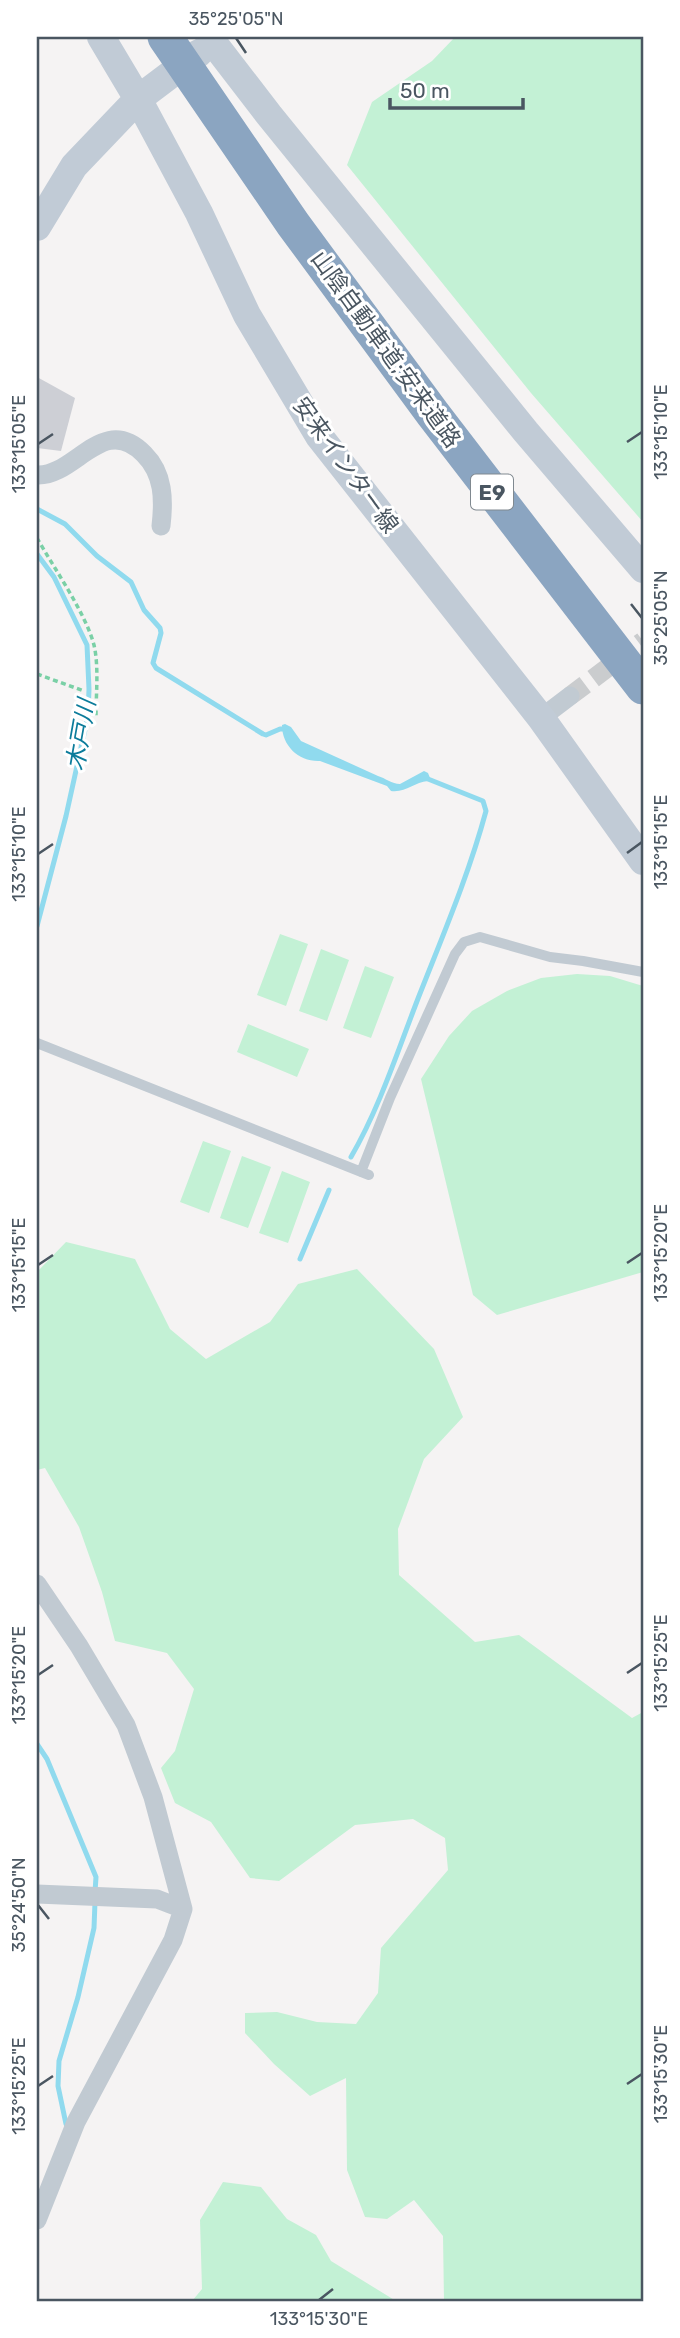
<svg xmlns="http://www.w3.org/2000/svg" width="680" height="2338" font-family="Rubik,'Noto Sans JP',sans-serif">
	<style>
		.green { fill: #c3f1d5 }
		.water { fill: #90daee }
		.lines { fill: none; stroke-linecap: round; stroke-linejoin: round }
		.stream { stroke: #90daee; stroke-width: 5 }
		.building { fill: #cdcfd5 }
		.street-tunnel { stroke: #caccce; stroke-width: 19; stroke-dasharray: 19 10; stroke-linecap: butt }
		.path { stroke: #7ad0a6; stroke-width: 3.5; stroke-dasharray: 5 3.5; stroke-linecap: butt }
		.lane { stroke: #c1cad2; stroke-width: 10 }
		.street { stroke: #c1cad2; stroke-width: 19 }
		.secondary { stroke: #c1cbd6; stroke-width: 28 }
		.highway { stroke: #8ba5c1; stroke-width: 35 }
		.ticks { fill: none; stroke: #4a5661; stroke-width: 2.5 }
		.labels { text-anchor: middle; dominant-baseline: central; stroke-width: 6; stroke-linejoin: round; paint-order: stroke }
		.shield { fill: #fff; stroke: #808990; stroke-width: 2 }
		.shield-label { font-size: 21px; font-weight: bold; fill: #4a5661 }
		.street-label { font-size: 23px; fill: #4a5661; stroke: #fff }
		.water-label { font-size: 24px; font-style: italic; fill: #0c7c9b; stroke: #fff }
		.neatline { fill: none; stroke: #4a5661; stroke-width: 2.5 }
		.ticks-label { font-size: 18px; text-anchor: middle; fill: #4a5661 }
	</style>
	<rect width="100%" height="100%" fill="#f5f3f3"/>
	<path class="green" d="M 455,37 L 643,37 L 643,522 L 531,393 L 347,165 L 372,102 L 432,61 Z
		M 280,934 L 308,944 L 286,1006 L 257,995 Z
		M 321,949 L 349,960 L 327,1021 L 299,1011 Z
		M 365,966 L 394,977 L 371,1038 L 343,1028 Z
		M 577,974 L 610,976 L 643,986 L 643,1272 L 497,1315 L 473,1295 L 421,1079 L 449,1036 L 472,1011 L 507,991 L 541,978 Z
		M 248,1024 L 309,1049 L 297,1077 L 237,1052 Z
		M 203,1141 L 231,1151 L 209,1213 L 180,1202 Z
		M 242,1156 L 271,1167 L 248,1228 L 220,1218 Z
		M 282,1171 L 310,1182 L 288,1243 L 259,1233 Z
		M 66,1242 L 135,1259 L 170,1329 L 206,1359 L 270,1322 L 298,1284 L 357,1269 L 434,1349 L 463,1417 L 424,1459 L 398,1529 L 399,1575 L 475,1642 L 519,1635 L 632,1718 L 643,1712 L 643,2301 L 444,2301 L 443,2236 L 414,2200 L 387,2219 L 365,2217 L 347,2170 L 346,2078 L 310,2096 L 274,2064 L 245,2033 L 245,2013 L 277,2012 L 317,2022 L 356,2024 L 378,1993 L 381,1948 L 448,1870 L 445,1838 L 413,1819 L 355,1825 L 279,1881 L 250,1878 L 211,1822 L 175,1803 L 161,1768 L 175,1751 L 194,1689 L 167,1653 L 115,1641 L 102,1592 L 79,1527 L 45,1468 L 37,1470 L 37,1272 Z
		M 223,2182 L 261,2187 L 287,2219 L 316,2235 L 331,2261 L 396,2301 L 192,2301 L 202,2289 L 200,2220 Z"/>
	<path class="water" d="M 285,724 L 291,727 L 301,741 L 378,776 C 385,778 392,784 400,784 L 424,771 L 428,773 L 430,778 L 428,781 C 414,782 406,793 391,791 L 387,786 L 320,761 C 299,762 282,746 282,725 Z"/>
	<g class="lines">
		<path class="stream" d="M 37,509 L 65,524 L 97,556 L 131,582 L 144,610 L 160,628 L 161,633 L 153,663 L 156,668 L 263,734 L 266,735 L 280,729 L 286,729
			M 37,554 L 54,577 L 87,645 L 89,689 L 88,716 L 66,816 L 37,926
			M 351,1157 C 380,1107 398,1050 419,996 C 443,935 469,874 486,811 L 483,801 L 423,777
			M 300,1259 L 329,1190
			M 37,1744 L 47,1759 L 96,1877 L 95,1892
			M 66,2124 L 58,2086 L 59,2061 L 78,1997 L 94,1928 L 95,1902"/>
	</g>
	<path class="building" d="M 37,377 L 75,398 L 61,451 L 37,448 Z"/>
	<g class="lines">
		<path class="street-tunnel" d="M 570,696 L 643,641"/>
		<path class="path" d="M 37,538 C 54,568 86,614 94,645 C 99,667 96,693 96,716
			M 37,674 L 84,691"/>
		<path class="lane" d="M 37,1043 L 369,1175
			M 361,1172 L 390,1098 L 455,954 L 464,942 L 480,937 L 550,957 L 583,961 L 643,972"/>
		<path class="street" d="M 37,475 C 75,477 103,412 144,454 C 164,474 164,500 161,526
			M 541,718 L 570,696
			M 37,1584 L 79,1646 L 126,1725 L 153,1797 L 183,1909 L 173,1940 L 76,2122 L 37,2220
			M 37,1894 L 157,1899 L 183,1909"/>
		<path class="secondary" d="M 101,37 L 138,99 L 199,213 L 247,315 L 319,436 L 541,718 L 643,861
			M 209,37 L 269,115 L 526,432 L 643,569
			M 37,227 L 74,166 L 116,122 L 138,99 L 199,53"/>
		<path class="highway" d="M 165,37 L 293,224 L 433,414 L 643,687"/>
	</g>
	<path class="ticks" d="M 236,38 L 246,53M 627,442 L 642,432M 38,444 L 53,434M 631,604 L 642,618M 627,853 L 642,842M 38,854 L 53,844M 627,1263 L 642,1253M 38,1265 L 53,1255M 627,1673 L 642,1663M 38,1675 L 53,1665M 38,1905 L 49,1919M 627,2084 L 642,2074M 38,2086 L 53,2076M 319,2300 L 333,2289"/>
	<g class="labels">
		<rect class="shield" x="471" y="474.5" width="42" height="35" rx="5"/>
		<g class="shield-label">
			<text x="492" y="492">E9</text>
		</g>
		<g class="street-label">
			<text transform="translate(386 349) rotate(54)">山陰自動車道;安来道路</text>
			<text transform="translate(346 465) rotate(54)">安来インター線</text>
		</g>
		<g class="water-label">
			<text transform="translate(81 735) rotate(-80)">木戸川</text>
		</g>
	</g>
	<rect width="680" height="2338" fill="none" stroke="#ffffff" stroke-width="77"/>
	<path d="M390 98v10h133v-10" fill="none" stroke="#4a5661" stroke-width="3.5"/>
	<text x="400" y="98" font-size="21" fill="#4a5661" stroke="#ffffff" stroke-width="5" paint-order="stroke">50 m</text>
	<rect x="38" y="38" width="604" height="2262" class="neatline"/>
	<g class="ticks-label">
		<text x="236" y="25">35°25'05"N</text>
		<text transform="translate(661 432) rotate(-90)" y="6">133°15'10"E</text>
		<text transform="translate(19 444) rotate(-90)" y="6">133°15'05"E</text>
		<text transform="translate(661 618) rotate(-90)" y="6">35°25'05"N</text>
		<text transform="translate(661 842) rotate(-90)" y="6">133°15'15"E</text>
		<text transform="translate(19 854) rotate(-90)" y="6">133°15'10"E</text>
		<text transform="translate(661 1253) rotate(-90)" y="6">133°15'20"E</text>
		<text transform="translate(19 1265) rotate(-90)" y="6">133°15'15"E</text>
		<text transform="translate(661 1663) rotate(-90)" y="6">133°15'25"E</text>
		<text transform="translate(19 1675) rotate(-90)" y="6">133°15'20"E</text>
		<text transform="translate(19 1905) rotate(-90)" y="6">35°24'50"N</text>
		<text transform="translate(661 2074) rotate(-90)" y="6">133°15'30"E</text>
		<text transform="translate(19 2086) rotate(-90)" y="6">133°15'25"E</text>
		<text x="319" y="2325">133°15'30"E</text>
	</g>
</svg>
